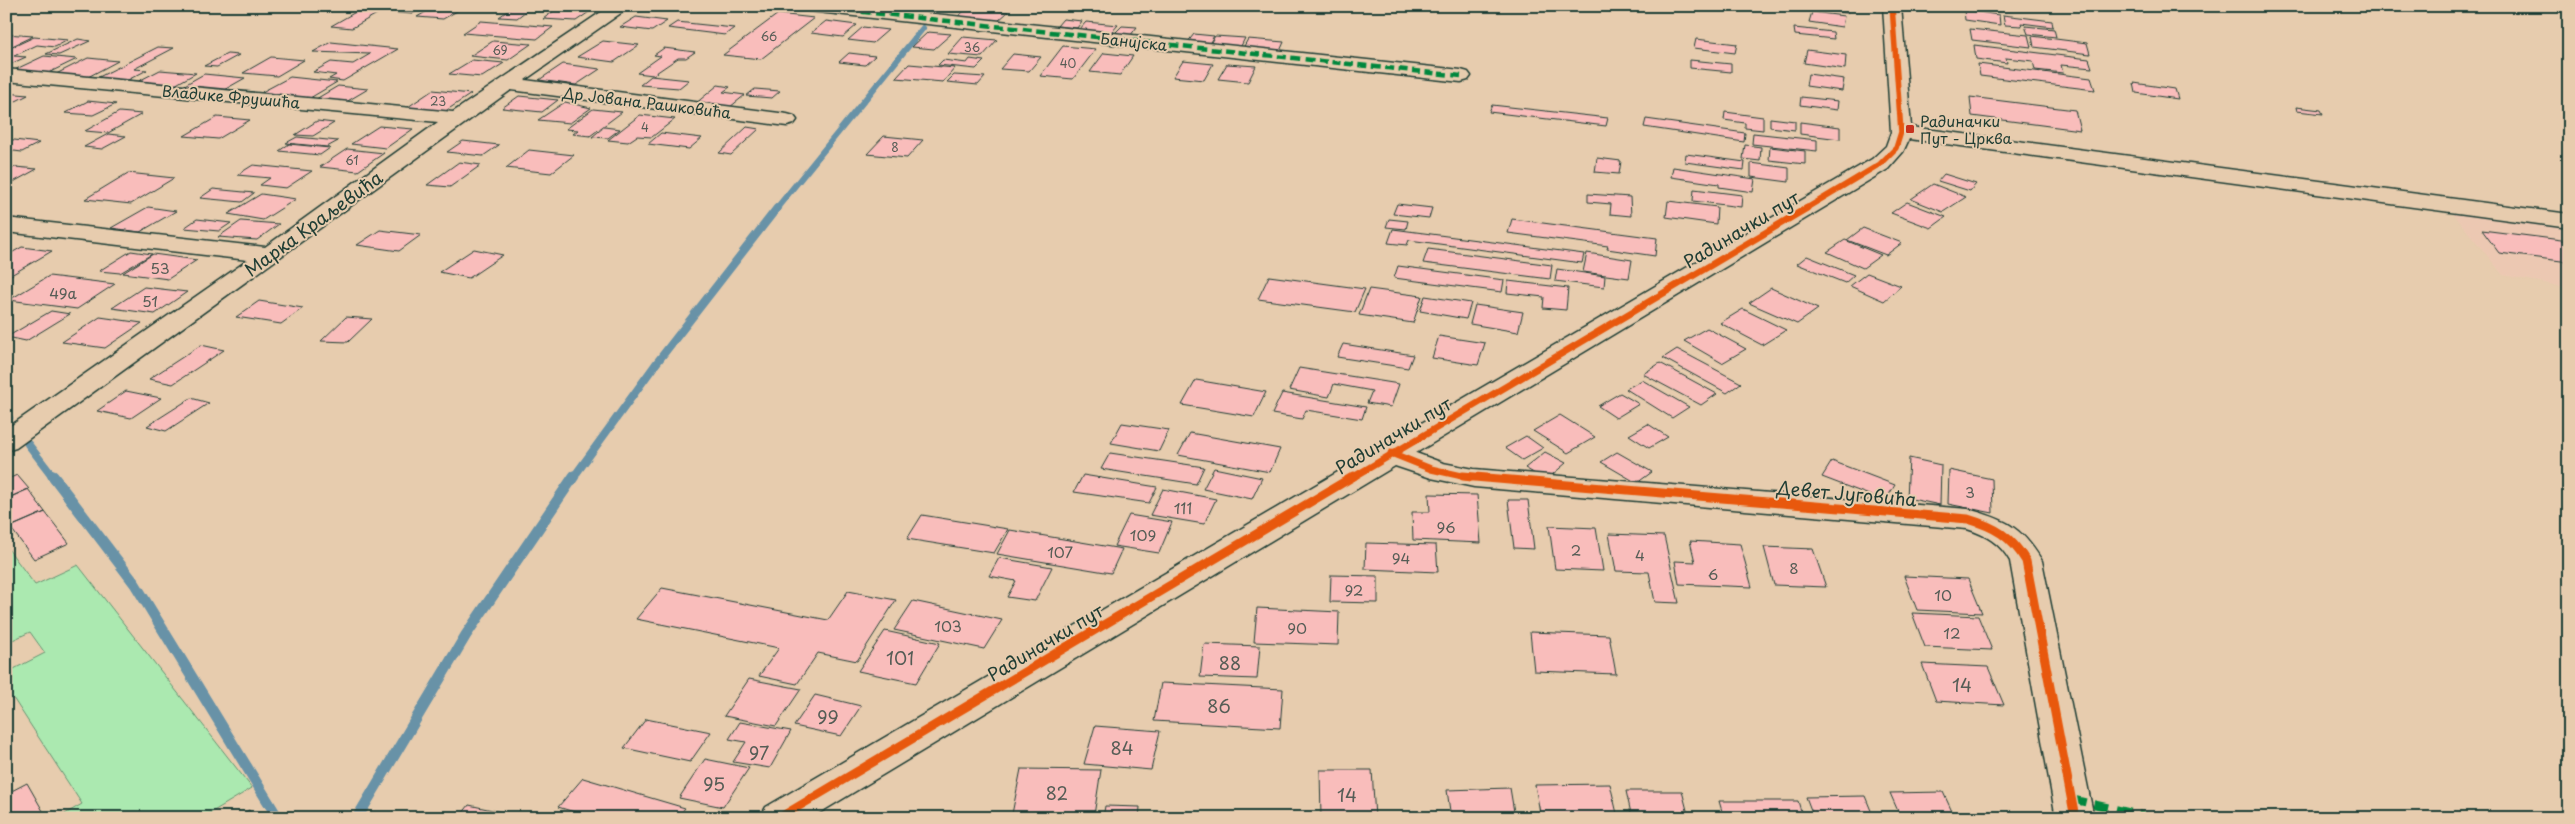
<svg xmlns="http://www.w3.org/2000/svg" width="2575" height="824" font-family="'Playpen Sans',sans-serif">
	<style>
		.built { fill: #ecc8b2 }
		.green { fill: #abe9b0; stroke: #659372 }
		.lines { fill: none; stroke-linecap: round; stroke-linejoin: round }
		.stream-far2 { stroke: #6792a7; stroke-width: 6 }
		.stream-far1 { stroke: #6792a7; stroke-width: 8 }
		.stream { stroke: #6792a7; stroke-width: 11 }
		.building { fill: #f9bdbb; stroke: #1f3d34 }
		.minor-casing { stroke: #1f3d34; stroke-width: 3 }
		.minor { fill: #e7ccae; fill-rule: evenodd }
		.quiet-far1 { stroke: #00873e; stroke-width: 4.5; stroke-dasharray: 9 4.5; stroke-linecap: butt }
		.quiet { stroke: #00873e; stroke-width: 8; stroke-dasharray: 15 8; stroke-linecap: butt }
		.cycleway-far2-casing { stroke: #e7ccae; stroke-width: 8 }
		.cycleway-far1-casing { stroke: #e7ccae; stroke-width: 10 }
		.cycleway-casing { stroke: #e7ccae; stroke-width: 12 }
		.cycleway-far2 { stroke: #e8590c; stroke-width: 5.5 }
		.cycleway-far1 { stroke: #e8590c; stroke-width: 7 }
		.cycleway { stroke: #e8590c; stroke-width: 9 }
		.poi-dot { fill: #c8321e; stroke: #e7ccae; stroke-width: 2 }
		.labels { text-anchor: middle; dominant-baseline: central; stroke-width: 4; stroke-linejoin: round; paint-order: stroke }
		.far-number-label { font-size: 12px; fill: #565d56 }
		.far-street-label { font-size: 15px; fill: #1f3d34; stroke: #e7ccae }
		.far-poi-label { font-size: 15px; fill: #1f3d34; stroke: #e7ccae; text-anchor: start }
		.number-label { font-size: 15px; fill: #565d56 }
		.street-label { font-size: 18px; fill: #1f3d34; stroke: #e7ccae }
		.near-number-label { font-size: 18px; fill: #565d56 }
	</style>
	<rect width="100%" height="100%" fill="#e7ccae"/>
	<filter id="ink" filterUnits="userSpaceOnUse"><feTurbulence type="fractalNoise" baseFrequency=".02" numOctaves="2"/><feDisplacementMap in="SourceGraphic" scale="10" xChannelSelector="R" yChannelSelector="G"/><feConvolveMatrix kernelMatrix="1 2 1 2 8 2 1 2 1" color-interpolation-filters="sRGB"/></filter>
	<g filter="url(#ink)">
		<path class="built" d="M 2452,212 L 2569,228 L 2569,293 L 2564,287 L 2503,275 Z"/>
		<path class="green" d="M 6,546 L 35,585 L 78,565 L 252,788 L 202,818 L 58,818 L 82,804 L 13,698 L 6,701 L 6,673 L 45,653 L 30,632 L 6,643 Z"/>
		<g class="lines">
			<path class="stream-far2" d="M 938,9 L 940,6
				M 776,209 L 923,28"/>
			<path class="stream-far1" d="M 6,414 L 9,418
				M 28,444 L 54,478
				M 573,478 L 655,365 L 777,208"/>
			<path class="stream" d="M 53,476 L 135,584 L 278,818
				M 357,818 L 466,635 L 574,476"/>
		</g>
		<path class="building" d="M 366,6 L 389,7 L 352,28 L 331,26 Z
			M 397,6 L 426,6 L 412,14 L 387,12 Z
			M 436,6 L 454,6 L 464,7 L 443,19 L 417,17 Z
			M 871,6 L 901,6 L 896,11 L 869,8 Z
			M 1811,6 L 1847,6 L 1847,13 L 1810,9 Z
			M 513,7 L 530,8 L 517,18 L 499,17 Z
			M 969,7 L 1008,12 L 998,21 L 958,16 Z
			M 555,10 L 589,12 L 576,21 L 543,19 Z
			M 1964,10 L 1999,15 L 2000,25 L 1965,20 Z
			M 1812,12 L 1844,16 L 1842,27 L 1809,22 Z
			M 778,14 L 814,18 L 761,59 L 723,55 Z
			M 2003,15 L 2052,21 L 2053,27 L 2021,23 L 2022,26 L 2005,25 Z
			M 636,17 L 667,21 L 652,31 L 620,27 Z
			M 1063,19 L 1082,21 L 1077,28 L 1057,26 Z
			M 481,21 L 553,27 L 537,39 L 463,33 Z
			M 826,21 L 857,25 L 843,37 L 811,33 Z
			M 677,22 L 734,28 L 725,35 L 668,28 Z
			M 1086,22 L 1118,25 L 1111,33 L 1079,30 Z
			M 1122,26 L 1137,27 L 1130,36 L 1114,34 Z
			M 2025,26 L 2054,29 L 2056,37 L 2028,34 Z
			M 863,27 L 888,30 L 873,43 L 848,40 Z
			M 1794,28 L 1833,32 L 1834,39 L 1795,35 Z
			M 1970,29 L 2028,35 L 2031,47 L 1972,40 Z
			M 928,32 L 951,34 L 934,49 L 912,47 Z
			M 6,34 L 33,36 L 6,49 Z
			M 1194,34 L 1214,36 L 1208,45 L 1187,43 Z
			M 1215,36 L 1245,38 L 1240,48 L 1209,45 Z
			M 2032,36 L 2087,43 L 2090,54 L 2034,47 Z
			M 34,37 L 68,40 L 55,47 L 37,45 L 14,56 L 26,57 L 6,66 L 6,50 Z
			M 963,37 L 997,40 L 982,57 L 948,54 Z
			M 78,39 L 90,41 L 59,55 L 46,54 Z
			M 1248,39 L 1284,42 L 1280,51 L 1243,48 Z
			M 1696,39 L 1737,44 L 1735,53 L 1694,48 Z
			M 493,41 L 531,44 L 508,60 L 470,56 Z
			M 603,41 L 639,45 L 614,62 L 577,57 Z
			M 331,42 L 398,49 L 343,81 L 329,79 L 336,75 L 313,72 L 331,62 L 353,64 L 370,54 L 313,52 Z
			M 1974,45 L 2089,59 L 2092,68 L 2061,65 L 2063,73 L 2035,70 L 2033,61 L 2006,58 L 2007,63 L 1976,59 Z
			M 1063,46 L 1096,49 L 1073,79 L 1040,76 Z
			M 158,47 L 174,48 L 134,69 L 147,70 L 124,82 L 95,79 Z
			M 664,48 L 695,52 L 686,58 L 678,58 L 653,75 L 637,73 L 661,56 L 654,55 Z
			M 1807,50 L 1846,55 L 1845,69 L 1804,63 Z
			M 849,53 L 875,56 L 865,65 L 839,62 Z
			M 1104,53 L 1133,56 L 1120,75 L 1090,72 Z
			M 227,54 L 239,55 L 217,67 L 204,66 Z
			M 1013,54 L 1041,57 L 1029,71 L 1000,69 Z
			M 44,56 L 77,59 L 46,74 L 12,71 Z
			M 271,57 L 304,60 L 277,76 L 243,73 Z
			M 88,58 L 118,61 L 86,78 L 54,75 Z
			M 970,59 L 984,61 L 976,69 L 938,65 L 943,60 L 967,63 Z
			M 472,60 L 504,63 L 482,77 L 449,74 Z
			M 1690,60 L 1731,64 L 1731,72 L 1690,68 Z
			M 1183,61 L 1213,64 L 1204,80 L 1173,77 Z
			M 563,64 L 600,69 L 576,85 L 539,80 Z
			M 909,64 L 955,68 L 943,82 L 896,78 Z
			M 1227,64 L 1256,66 L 1248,82 L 1218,79 Z
			M 1978,64 L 2091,78 L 2095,90 L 1980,76 Z
			M 160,70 L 196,73 L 171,87 L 135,83 Z
			M 204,74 L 245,78 L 222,91 L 181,87 Z
			M 1808,74 L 1844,79 L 1842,91 L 1806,86 Z
			M 954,75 L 985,77 L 978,85 L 947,82 Z
			M 651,76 L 689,80 L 679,88 L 640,85 Z
			M 290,77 L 337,82 L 310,98 L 262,92 Z
			M 2134,83 L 2175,89 L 2178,99 L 2136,93 Z
			M 718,85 L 730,87 L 723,92 L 745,95 L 730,107 L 695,104 Z
			M 338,86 L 368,89 L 346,102 L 316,99 Z
			M 755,89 L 780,91 L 772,98 L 746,96 Z
			M 433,90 L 471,94 L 444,112 L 405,109 Z
			M 6,93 L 28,95 L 6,106 Z
			M 519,96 L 558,100 L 542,112 L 502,108 Z
			M 1801,97 L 1838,101 L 1837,110 L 1800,105 Z
			M 1970,97 L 2075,110 L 2080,130 L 1972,116 Z
			M 88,101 L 116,104 L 93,115 L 65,113 Z
			M 565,102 L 591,108 L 570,123 L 538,120 Z
			M 1492,105 L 1608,118 L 1606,126 L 1489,112 Z
			M 2296,107 L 2321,110 L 2323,114 L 2297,111 Z
			M 593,109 L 622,112 L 590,136 L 573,134 L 578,130 L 566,129 Z
			M 119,112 L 142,114 L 108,133 L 85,131 Z
			M 1725,112 L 1763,117 L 1763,130 L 1745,128 L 1745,123 L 1724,120 Z
			M 640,115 L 675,119 L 652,137 L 637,136 L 628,142 L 608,140 Z
			M 217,117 L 250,120 L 218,139 L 184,136 Z
			M 1770,118 L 1795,121 L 1795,130 L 1770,127 Z
			M 1646,119 L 1745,133 L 1744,142 L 1644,127 Z
			M 317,121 L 334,123 L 313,136 L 295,135 Z
			M 1800,122 L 1840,127 L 1840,139 L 1800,134 Z
			M 379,126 L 413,129 L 386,148 L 351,144 Z
			M 604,127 L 620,129 L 608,138 L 592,137 Z
			M 747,127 L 759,129 L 731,155 L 719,153 Z
			M 661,133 L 702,138 L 689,149 L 648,144 Z
			M 1753,133 L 1817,140 L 1817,151 L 1752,144 Z
			M 108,134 L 126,136 L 102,149 L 84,147 Z
			M 884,136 L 923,140 L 907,158 L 867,154 Z
			M 297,137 L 338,141 L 327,147 L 286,143 Z
			M 6,139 L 39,143 L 22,152 L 6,150 Z
			M 463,141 L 499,145 L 483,156 L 447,152 Z
			M 289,144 L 330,148 L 320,155 L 279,151 Z
			M 1745,145 L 1761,147 L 1760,161 L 1743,159 Z
			M 1770,147 L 1805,151 L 1805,164 L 1769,160 Z
			M 347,149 L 384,153 L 358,171 L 320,167 Z
			M 529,150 L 574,155 L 551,173 L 506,168 Z
			M 1686,154 L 1745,162 L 1744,170 L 1685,162 Z
			M 1597,158 L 1621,161 L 1619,174 L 1595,172 Z
			M 459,162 L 481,165 L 450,187 L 427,185 Z
			M 1751,163 L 1789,168 L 1789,182 L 1751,177 Z
			M 253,165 L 312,171 L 286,188 L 260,185 L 270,178 L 237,175 Z
			M 15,167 L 37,169 L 6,186 L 6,172 Z
			M 1673,167 L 1755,179 L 1753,192 L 1719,187 L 1719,184 L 1671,177 Z
			M 128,173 L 174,178 L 131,204 L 85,199 Z
			M 1944,174 L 1976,184 L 1970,191 L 1938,181 Z
			M 1933,184 L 1966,197 L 1943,212 L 1911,199 Z
			M 213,189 L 254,193 L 242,202 L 200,198 Z
			M 1694,189 L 1742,195 L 1741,207 L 1693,201 Z
			M 261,194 L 296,199 L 263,220 L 228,214 Z
			M 1588,194 L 1630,197 L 1631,216 L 1610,214 L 1611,204 L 1588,202 Z
			M 1668,201 L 1717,207 L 1716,224 L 1666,217 Z
			M 1907,202 L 1946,217 L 1931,228 L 1891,213 Z
			M 1397,204 L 1432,208 L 1429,218 L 1393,214 Z
			M 148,207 L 176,211 L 140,232 L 111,228 Z
			M 197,219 L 231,223 L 219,231 L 184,228 Z
			M 1389,219 L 1408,221 L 1406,229 L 1386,227 Z
			M 1512,219 L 1657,238 L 1655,256 L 1607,249 L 1608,246 L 1508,233 Z
			M 241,221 L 279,224 L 257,240 L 218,237 Z
			M 1863,228 L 1902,243 L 1886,255 L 1847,240 Z
			M 1393,229 L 1584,254 L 1582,263 L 1409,240 L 1407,245 L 1388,243 Z
			M 380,230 L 421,235 L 399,251 L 357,245 Z
			M 2482,230 L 2569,241 L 2569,262 L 2499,253 Z
			M 1845,240 L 1881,255 L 1863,268 L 1827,252 Z
			M 22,247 L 52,251 L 11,275 L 6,274 L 6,256 Z
			M 474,249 L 503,255 L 469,278 L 439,272 Z
			M 1428,249 L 1552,265 L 1550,279 L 1423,263 Z
			M 131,251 L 152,254 L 120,273 L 99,271 Z
			M 1587,253 L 1632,260 L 1629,278 L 1583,272 Z
			M 153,254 L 197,260 L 168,279 L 123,273 Z
			M 1807,256 L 1854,275 L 1845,283 L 1797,264 Z
			M 1398,266 L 1504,280 L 1502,292 L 1394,278 Z
			M 1557,269 L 1605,276 L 1604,287 L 1555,281 Z
			M 1867,273 L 1901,286 L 1884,301 L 1850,286 Z
			M 49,276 L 115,284 L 77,309 L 9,300 Z
			M 1269,276 L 1365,289 L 1355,312 L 1258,299 Z
			M 1508,281 L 1568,288 L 1566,310 L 1543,308 L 1544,297 L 1507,293 Z
			M 144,287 L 187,292 L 155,314 L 112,308 Z
			M 1771,288 L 1818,309 L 1797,324 L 1749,303 Z
			M 1369,289 L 1422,296 L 1413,323 L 1359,315 Z
			M 1425,296 L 1471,303 L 1466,319 L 1420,311 Z
			M 259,301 L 303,308 L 281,324 L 236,317 Z
			M 1475,305 L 1523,312 L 1518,332 L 1470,324 Z
			M 1743,309 L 1786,330 L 1762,345 L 1720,323 Z
			M 51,311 L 70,314 L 26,341 L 7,337 Z
			M 100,317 L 142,323 L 105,348 L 62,342 Z
			M 346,317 L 372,319 L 348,342 L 321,341 Z
			M 1707,328 L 1746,349 L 1722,363 L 1684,341 Z
			M 1439,336 L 1485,343 L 1478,365 L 1432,358 Z
			M 1343,344 L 1413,355 L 1408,368 L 1337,357 Z
			M 201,345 L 224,350 L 173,384 L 149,379 Z
			M 1677,349 L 1741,383 L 1727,393 L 1663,358 Z
			M 1660,363 L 1717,394 L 1701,405 L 1643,374 Z
			M 1299,368 L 1399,384 L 1391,407 L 1367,403 L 1372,391 L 1334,384 L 1329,397 L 1289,390 Z
			M 1196,380 L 1266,392 L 1254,417 L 1182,405 Z
			M 1642,380 L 1689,407 L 1672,418 L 1626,389 Z
			M 126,391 L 161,398 L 131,418 L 97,411 Z
			M 1282,393 L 1366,407 L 1362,419 L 1306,410 L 1302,419 L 1272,414 Z
			M 1620,393 L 1639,404 L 1616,418 L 1598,406 Z
			M 191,398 L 209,403 L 166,431 L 147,426 Z
			M 1560,415 L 1595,437 L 1568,453 L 1533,431 Z
			M 1122,423 L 1169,430 L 1159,451 L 1111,443 Z
			M 1648,424 L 1668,437 L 1649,448 L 1629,435 Z
			M 1190,433 L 1280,449 L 1270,472 L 1178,455 Z
			M 1526,436 L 1543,448 L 1522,460 L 1505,448 Z
			M 1545,452 L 1566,463 L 1546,480 L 1525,468 Z
			M 1617,452 L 1652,472 L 1637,483 L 1601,462 Z
			M 1110,453 L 1204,467 L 1196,484 L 1101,469 Z
			M 1909,458 L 1941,465 L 1940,505 L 1907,498 Z
			M 1832,461 L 1895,485 L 1885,501 L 1822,477 Z
			M 1214,468 L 1262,478 L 1252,499 L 1203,489 Z
			M 1949,470 L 1992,479 L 1993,513 L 1948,504 Z
			M 17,475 L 29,489 L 6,499 L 6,480 Z
			M 1083,475 L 1157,487 L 1149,503 L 1074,492 Z
			M 28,489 L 45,512 L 6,529 L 6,499 Z
			M 1163,489 L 1216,499 L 1204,524 L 1150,515 Z
			M 1429,494 L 1477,495 L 1481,543 L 1413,540 L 1412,512 L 1430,512 Z
			M 1508,500 L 1528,500 L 1534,549 L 1514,548 Z
			M 45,512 L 69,543 L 34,559 L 10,527 Z
			M 922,515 L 1008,529 L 994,553 L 907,539 Z
			M 1129,515 L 1172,522 L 1159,553 L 1114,546 Z
			M 1549,526 L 1596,528 L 1603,571 L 1555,569 Z
			M 1010,530 L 1122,549 L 1111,573 L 997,554 Z
			M 1609,534 L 1664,536 L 1679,603 L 1655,602 L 1649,572 L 1616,571 Z
			M 1690,541 L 1740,544 L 1752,587 L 1679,584 L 1675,561 L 1695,562 Z
			M 1366,543 L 1436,545 L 1438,572 L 1365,569 Z
			M 1764,547 L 1813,549 L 1826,587 L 1774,585 Z
			M 999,558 L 1052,567 L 1035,601 L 1007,597 L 1016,581 L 989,576 Z
			M 1331,575 L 1378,576 L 1378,603 L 1330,602 Z
			M 1904,576 L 1968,579 L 1982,613 L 1917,610 Z
			M 662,588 L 828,620 L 848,591 L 896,600 L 857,661 L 818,653 L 797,684 L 759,676 L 779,648 L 636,619 Z
			M 913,601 L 1002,620 L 984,649 L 894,630 Z
			M 1257,608 L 1339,612 L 1338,645 L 1254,642 Z
			M 1912,613 L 1978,616 L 1992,650 L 1925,647 Z
			M 885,631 L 940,643 L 916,683 L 858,671 Z
			M 1530,632 L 1609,635 L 1616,674 L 1534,671 Z
			M 1204,644 L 1260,646 L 1257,679 L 1200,677 Z
			M 1922,664 L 1988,667 L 2004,705 L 1936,701 Z
			M 749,679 L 801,689 L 776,726 L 724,716 Z
			M 1161,683 L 1283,689 L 1280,728 L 1154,721 Z
			M 815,695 L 861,706 L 841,736 L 794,726 Z
			M 646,719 L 711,732 L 690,762 L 624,748 Z
			M 740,722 L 791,731 L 770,768 L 733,762 L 746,742 L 729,739 Z
			M 1095,726 L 1160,731 L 1151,770 L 1084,764 Z
			M 705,759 L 749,768 L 723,807 L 679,798 Z
			M 1021,769 L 1101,770 L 1094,815 L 1012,814 Z
			M 1320,770 L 1372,770 L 1375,818 L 1321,818 Z
			M 583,778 L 685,808 L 677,818 L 594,818 L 558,807 Z
			M 27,783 L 47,818 L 6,818 L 6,794 Z
			M 1610,784 L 1618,818 L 1541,818 L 1535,785 Z
			M 1510,788 L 1515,818 L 1451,818 L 1447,790 Z
			M 1626,791 L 1682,791 L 1689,818 L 1632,818 Z
			M 1943,792 L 1955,818 L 1901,818 L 1890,793 Z
			M 1865,796 L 1874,818 L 1814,818 L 1806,797 Z
			M 1719,801 L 1798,801 L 1803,818 L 1724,818 Z
			M 469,805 L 529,818 L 459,818 Z
			M 1105,806 L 1140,807 L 1139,818 L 1103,818 Z
			M 249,810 L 254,818 L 237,818 Z"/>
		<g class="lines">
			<defs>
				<path id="minor" d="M 610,6 L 631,6 L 525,80 L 787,114 L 794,116 L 797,120 L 794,124 L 787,126 L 511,90 L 16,448 L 6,451 L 6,429 L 248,260 L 6,232 L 6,218 L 265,247 L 438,122 L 6,81 L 6,69 L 453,112 Z
					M 799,6 L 860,6 L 1461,70 L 1468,72 L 1471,76 L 1468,80 L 1461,82 L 808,11 Z
					M 1883,6 L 1901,6 L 1911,127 L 2569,214 L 2569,228 L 1909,139 L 1903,152 L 1888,169 L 1416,453 L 1443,463 L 1474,469 L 1968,509 C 2006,520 2021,526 2042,561 L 2094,818 L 2056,818 L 2010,561 C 2000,543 1986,535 1967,529 L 1474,487 L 1431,478 L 1395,466 L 811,818 L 760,818 L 766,807 L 1872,159 L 1886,146 L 1891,132 Z"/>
			</defs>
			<use href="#minor" class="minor-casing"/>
			<use href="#minor" class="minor"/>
			<path class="quiet-far1" d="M 808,6 L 1461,76"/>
			<path class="quiet" d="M 2071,799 L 2154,818"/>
			<defs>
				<path id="cycleway-far2" d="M 1805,209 L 1880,164 L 1896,148 L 1901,132 L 1892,6"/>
				<path id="cycleway-far1" d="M 1391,453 L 1431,469 L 1471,478
					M 1352,478 L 1807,208"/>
				<path id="cycleway" d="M 1463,476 L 1968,519 C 1995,527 2011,536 2026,561 L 2075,818
					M 779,818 L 1354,476"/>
			</defs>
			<use href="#cycleway-far2" class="cycleway-far2-casing"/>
			<use href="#cycleway-far1" class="cycleway-far1-casing"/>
			<use href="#cycleway" class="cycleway-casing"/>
			<use href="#cycleway-far2" class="cycleway-far2"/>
			<use href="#cycleway-far1" class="cycleway-far1"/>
			<use href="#cycleway" class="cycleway"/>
		</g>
	</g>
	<rect class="poi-dot" x="1905" y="124" width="10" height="10" rx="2.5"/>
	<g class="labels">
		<g class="far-number-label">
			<text x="769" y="36">66</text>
			<text x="972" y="47">36</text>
			<text x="500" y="50">69</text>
			<text x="1068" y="63">40</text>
			<text x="438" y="101">23</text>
			<text x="645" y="127">4</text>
			<text x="895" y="147">8</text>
			<text x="352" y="160">61</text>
		</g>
		<g class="far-street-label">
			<text transform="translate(1134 41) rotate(6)">Банијска</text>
			<text transform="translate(231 96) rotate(5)">Владике Фрушића</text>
			<text transform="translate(647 102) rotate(7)">Др Јована Рашковића</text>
		</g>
		<g class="far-poi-label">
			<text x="1920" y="120">Радиначки<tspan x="1920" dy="17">Пут - Црква</tspan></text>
		</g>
		<g class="number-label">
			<text x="160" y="267">53</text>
			<text x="63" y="292">49a</text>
			<text x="150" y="300">51</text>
			<text x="1970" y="491">3</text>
			<text x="1183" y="507">111</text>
			<text x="1446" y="526">96</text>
			<text x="1143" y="534">109</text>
			<text x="1576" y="549">2</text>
			<text x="1060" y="551">107</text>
			<text x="1640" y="554">4</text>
			<text x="1401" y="557">94</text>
			<text x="1794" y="567">8</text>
			<text x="1713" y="573">6</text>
			<text x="1354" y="589">92</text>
			<text x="1943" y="594">10</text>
			<text x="948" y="625">103</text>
			<text x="1297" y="627">90</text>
			<text x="1952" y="632">12</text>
		</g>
		<g class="street-label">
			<text transform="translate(313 223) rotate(-36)">Марка Краљевића</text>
			<text transform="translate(1741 229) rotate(-31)">Радиначки пут</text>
			<text transform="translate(1393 435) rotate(-31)">Радиначки пут</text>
			<text transform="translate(1847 493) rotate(5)">Девет Југовића</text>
			<text transform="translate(1045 642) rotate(-31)">Радиначки пут</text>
		</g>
		<g class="near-number-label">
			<text x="900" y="657">101</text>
			<text x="1230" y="662">88</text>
			<text x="1962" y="684">14</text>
			<text x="1219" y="705">86</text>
			<text x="828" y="716">99</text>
			<text x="1122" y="747">84</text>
			<text x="759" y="752">97</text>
			<text x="714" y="783">95</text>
			<text x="1057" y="792">82</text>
			<text x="1347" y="794">14</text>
		</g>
	</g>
	<rect width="2575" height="824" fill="none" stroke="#e7ccae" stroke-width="25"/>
	<rect x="12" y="12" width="2550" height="799" fill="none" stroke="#1f3d34" stroke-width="2" filter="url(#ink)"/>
</svg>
